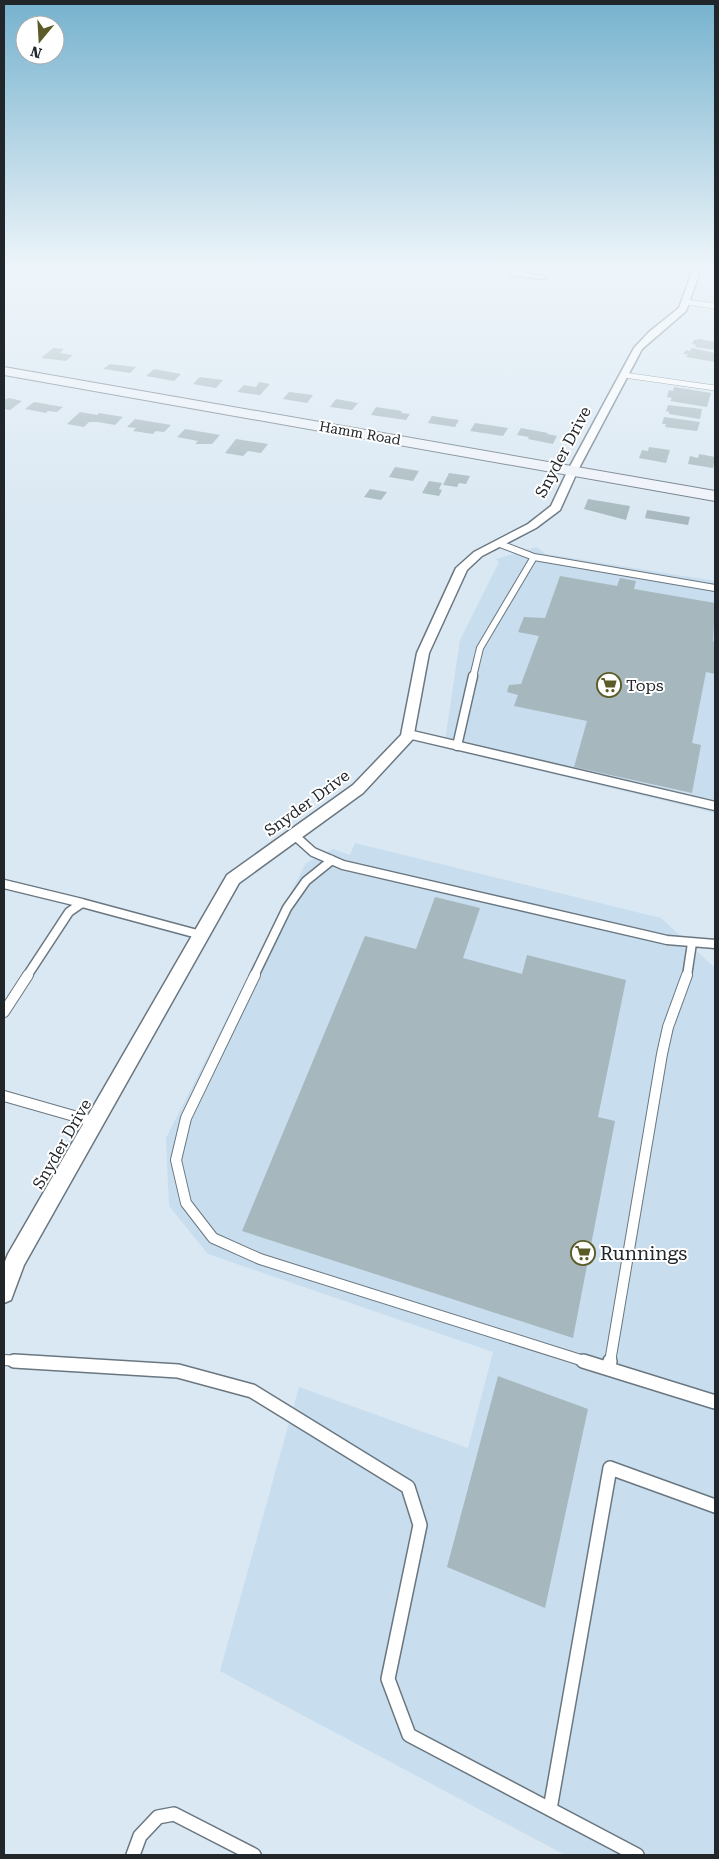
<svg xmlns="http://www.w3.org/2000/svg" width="719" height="1859" font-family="'Roboto Serif',serif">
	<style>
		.built { fill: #c8dded }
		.building { fill: #a6b8bd }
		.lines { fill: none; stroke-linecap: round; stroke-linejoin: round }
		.lane-far4-casing { stroke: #6a7780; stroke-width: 6 }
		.lane-far3-casing { stroke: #6a7780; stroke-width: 8 }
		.lane-far2-casing { stroke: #6a7780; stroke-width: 11 }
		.lane-far1-casing { stroke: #6a7780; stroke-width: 12 }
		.lane-casing { stroke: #6a7780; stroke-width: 16 }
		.street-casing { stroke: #6a7780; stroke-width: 3 }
		.secondary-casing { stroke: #6a7780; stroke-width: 2 }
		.lane-far4 { stroke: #fff; stroke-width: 5 }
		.lane-far3 { stroke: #fff; stroke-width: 6 }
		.lane-far2 { stroke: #fff; stroke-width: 8 }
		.lane-far1 { stroke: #fff; stroke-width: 10 }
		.lane { stroke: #fff; stroke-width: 13 }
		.street { fill: #fff; fill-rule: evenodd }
		.secondary { fill: #f0f3fa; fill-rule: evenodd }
		.labels { text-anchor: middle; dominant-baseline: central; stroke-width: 4; stroke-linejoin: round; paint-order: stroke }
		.far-street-label { font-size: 14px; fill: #21262a; stroke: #fff }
		.street-label { font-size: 16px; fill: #21262a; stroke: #fff }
		.poi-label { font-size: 16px; fill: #21262a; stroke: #fff; text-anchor: start }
		.near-poi-label { font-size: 19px; fill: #21262a; stroke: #fff; text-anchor: start }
	</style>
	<rect width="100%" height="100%" fill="#dae8f3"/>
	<path class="built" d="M 536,547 L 546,554 L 715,581 L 715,813 L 444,748 L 460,640 L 499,562 L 496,559 Z
		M 355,843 L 661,918 L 715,968 L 715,1855 L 565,1855 L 220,1671 L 299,1387 L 468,1448 L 493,1352 L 208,1254 L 169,1206 L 166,1138 L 306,863 L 333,849 L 350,855 Z"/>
	<path class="building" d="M 700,339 L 715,342 L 715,350 L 695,347 L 696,345 L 692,344 L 694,340 Z
		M 53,348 L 64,349 L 60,353 L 73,355 L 66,361 L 41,358 Z
		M 692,348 L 715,353 L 715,362 L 686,357 L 688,354 L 683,354 L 686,350 L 690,351 Z
		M 110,364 L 136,367 L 130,373 L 103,369 Z
		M 154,369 L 181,374 L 174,381 L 146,376 Z
		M 200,377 L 223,380 L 216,388 L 193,384 Z
		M 259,382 L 270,384 L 260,395 L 237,392 L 244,385 L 256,387 Z
		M 674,387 L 711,393 L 707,407 L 670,401 L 672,398 L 667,397 L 669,390 L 673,391 Z
		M 289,392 L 313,395 L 307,403 L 283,399 Z
		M 9,398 L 22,401 L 10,410 L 4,409 L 4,400 Z
		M 336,399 L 358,403 L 352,410 L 330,407 Z
		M 34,402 L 63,407 L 57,412 L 48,411 L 46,413 L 25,409 Z
		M 668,405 L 702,409 L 700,419 L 669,414 L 669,412 L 666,411 Z
		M 376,407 L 402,411 L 401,413 L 410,414 L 406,420 L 371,415 Z
		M 80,412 L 97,415 L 99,413 L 123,417 L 115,425 L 98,422 L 89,422 L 84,427 L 67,424 Z
		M 432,416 L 459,420 L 455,427 L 428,423 Z
		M 664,417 L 700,422 L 697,431 L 665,427 L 666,424 L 662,424 Z
		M 135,419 L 171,425 L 164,432 L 156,431 L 153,434 L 133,431 L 136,428 L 127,427 Z
		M 475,423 L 508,428 L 503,436 L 470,431 Z
		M 521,428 L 548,433 L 547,434 L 557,436 L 553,444 L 528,439 L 529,437 L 517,435 Z
		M 185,429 L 220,435 L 212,444 L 195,444 L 198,441 L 177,437 Z
		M 236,439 L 268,444 L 261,453 L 248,451 L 243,456 L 225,453 Z
		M 649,447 L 670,450 L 666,463 L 639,458 L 642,450 L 648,451 Z
		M 699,454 L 715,457 L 713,468 L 688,464 L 690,456 L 698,458 Z
		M 395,467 L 419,471 L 413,481 L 389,477 Z
		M 449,473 L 470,476 L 466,484 L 459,483 L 457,487 L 443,485 Z
		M 429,481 L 442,483 L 439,489 L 442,490 L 439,496 L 422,493 Z
		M 370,489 L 387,492 L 381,500 L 364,497 Z
		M 588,499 L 630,506 L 626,520 L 584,509 Z
		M 647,510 L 690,517 L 688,525 L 645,518 Z
		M 560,576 L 617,586 L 620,578 L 636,581 L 634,589 L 715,603 L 713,641 L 715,642 L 715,674 L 706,672 L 692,743 L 701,745 L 692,793 L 574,767 L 587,721 L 514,706 L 518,695 L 507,692 L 509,685 L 521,684 L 539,636 L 518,632 L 524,617 L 545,618 Z
		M 435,897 L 480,908 L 463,958 L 522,974 L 527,955 L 626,980 L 598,1117 L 615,1121 L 573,1338 L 242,1231 L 365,936 L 416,949 Z
		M 498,1376 L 588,1409 L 545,1608 L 447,1567 Z"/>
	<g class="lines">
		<defs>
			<path id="lane-far4" d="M 686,302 L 715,306
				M 624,375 L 715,388"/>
			<path id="lane-far3" d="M 500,544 L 534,557 L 715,588
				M 473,677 L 480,648 L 534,557"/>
			<path id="lane-far2" d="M 408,734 L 715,806
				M 457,746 L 473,676
				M 294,835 L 313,852 L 343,865 L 667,940 L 715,944
				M 4,884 L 82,903
				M 27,976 L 69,912 L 82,903 L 201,935
				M 254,976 L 287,908 L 306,881 L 332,860
				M 687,976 L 692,943"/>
			<path id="lane-far1" d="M 255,975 L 186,1118 L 176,1160 L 186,1203 L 213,1238 L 260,1259 L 587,1362
				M 4,1012 L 28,975
				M 4,1096 L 95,1122
				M 4,1360 L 33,1362
				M 610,1362 L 662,1054 L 668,1027 L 687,975"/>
			<path id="lane" d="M 14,1361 L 178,1371 L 252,1391 L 408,1487 L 420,1525 L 388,1679 L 409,1735 L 637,1855
				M 583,1361 L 715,1402
				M 609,1368 L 610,1361
				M 550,1809 L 610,1468 L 715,1506
				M 133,1855 L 140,1836 L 158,1817 L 174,1814 L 254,1855"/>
			<path id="street" d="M 514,266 L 522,266 L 518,271 L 546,277 L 542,279 L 510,275 Z
				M 694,266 L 702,266 L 686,311 L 642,349 L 578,470 L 560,510 L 536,528 L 482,556 L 467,570 L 429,653 L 413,739 L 363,793 L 239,883 L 24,1265 L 11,1300 L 4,1303 L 4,1264 L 8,1254 L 227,875 L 353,785 L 401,735 L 417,653 L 456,568 L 474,552 L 528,524 L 551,506 L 568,470 L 634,348 L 649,332 L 679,308 Z"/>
			<path id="secondary" d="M 4,367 L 715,491 L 715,501 L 4,375 Z"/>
		</defs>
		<use href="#lane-far4" class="lane-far4-casing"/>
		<use href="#lane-far3" class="lane-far3-casing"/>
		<use href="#lane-far2" class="lane-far2-casing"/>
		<use href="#lane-far1" class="lane-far1-casing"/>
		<use href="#lane" class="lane-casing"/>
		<use href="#street" class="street-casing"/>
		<use href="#secondary" class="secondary-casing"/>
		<use href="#lane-far4" class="lane-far4"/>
		<use href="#lane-far3" class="lane-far3"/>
		<use href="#lane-far2" class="lane-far2"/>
		<use href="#lane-far1" class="lane-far1"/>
		<use href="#lane" class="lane"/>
		<use href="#street" class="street"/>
		<use href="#secondary" class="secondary"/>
	</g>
	<linearGradient id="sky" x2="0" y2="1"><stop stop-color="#76b2ce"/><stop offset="0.51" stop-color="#eef5fa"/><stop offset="1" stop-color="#eef5fa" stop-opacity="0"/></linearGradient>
	<rect width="719" height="526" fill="url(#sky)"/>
	<defs>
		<symbol id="supermarket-ring" viewBox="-11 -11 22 22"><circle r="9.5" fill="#fff" stroke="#5b5b28" stroke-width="1.5"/><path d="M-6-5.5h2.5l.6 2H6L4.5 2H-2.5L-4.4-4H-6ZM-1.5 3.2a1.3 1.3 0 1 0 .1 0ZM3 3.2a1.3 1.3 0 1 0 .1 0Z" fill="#5b5b28"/></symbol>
	</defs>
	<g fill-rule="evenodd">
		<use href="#supermarket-ring" x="595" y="671" width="28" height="28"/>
		<use href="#supermarket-ring" x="569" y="1239" width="28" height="28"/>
	</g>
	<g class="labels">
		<g class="far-street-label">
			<text transform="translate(360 433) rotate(10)">Hamm Road</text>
		</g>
		<g class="street-label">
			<text transform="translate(563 452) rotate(-62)">Snyder Drive</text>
			<text transform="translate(307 803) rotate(-36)">Snyder Drive</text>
			<text transform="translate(62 1144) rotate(-60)">Snyder Drive</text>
		</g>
		<g class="poi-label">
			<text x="626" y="685">Tops</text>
		</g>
		<g class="near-poi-label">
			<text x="600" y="1253">Runnings</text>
		</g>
	</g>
	<rect width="719" height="1859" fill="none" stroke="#21262a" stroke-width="10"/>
	<g transform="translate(40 40) rotate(198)"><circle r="24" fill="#ffffff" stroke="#a6a8aa"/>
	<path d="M0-4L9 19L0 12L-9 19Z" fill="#5b5b28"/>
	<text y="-8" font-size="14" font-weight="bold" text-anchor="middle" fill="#21262a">N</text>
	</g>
</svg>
